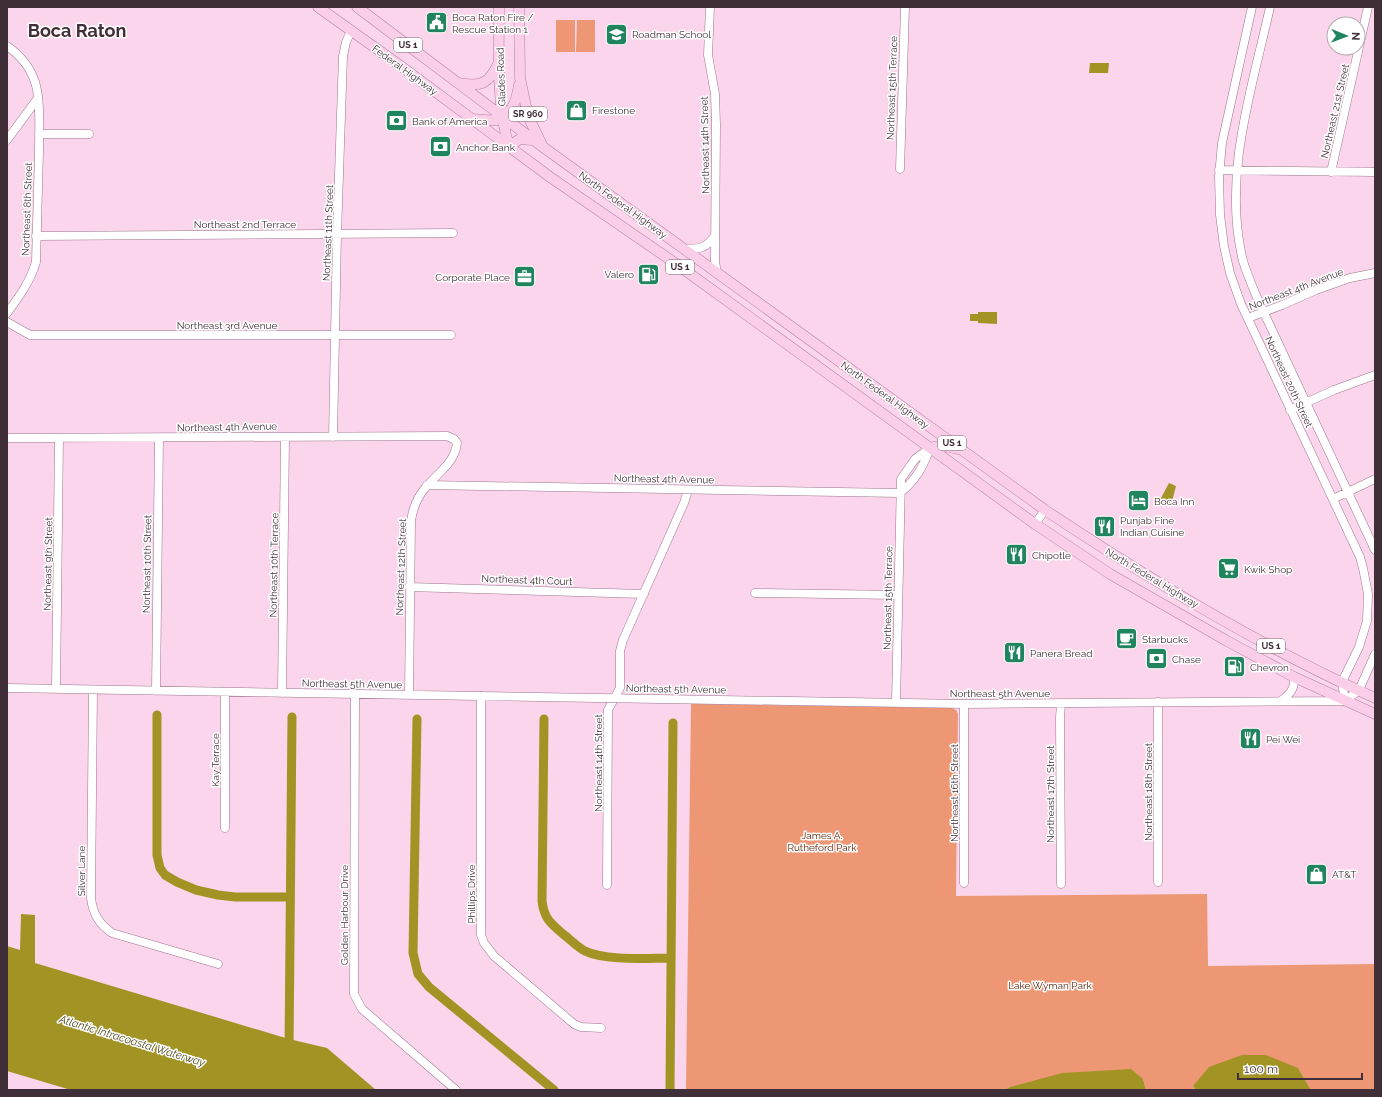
<svg xmlns="http://www.w3.org/2000/svg" width="1382" height="1097" font-family="Raleway,sans-serif">
	<style>
		.green { fill: #ed9774 }
		.water { fill: #a19424 }
		.lines { fill: none; stroke-linecap: round; stroke-linejoin: round }
		.canal { stroke: #a19424; stroke-width: 9 }
		.minor-casing { stroke: #9e758e; stroke-width: 9 }
		.major-casing { stroke: #b681a2; stroke-width: 11 }
		.minor { stroke: #fff; stroke-width: 8 }
		.major { stroke: #facee9; stroke-width: 10 }
		.labels { text-anchor: middle; dominant-baseline: central; stroke-width: 3; stroke-linejoin: round; paint-order: stroke }
		.shield { fill: #fff; stroke: #796d74; stroke-width: 1 }
		.shield-label { font-size: 9px; font-weight: bold; fill: #402e39 }
		.poi-label { font-size: 10px; fill: #402e39; stroke: #fff; text-anchor: start }
		.street-label { font-size: 10px; fill: #402e39; stroke: #fff }
		.park-label { font-size: 10px; fill: #591e02; stroke: #fff }
		.water-label { font-size: 11px; font-style: italic; fill: #4b461b; stroke: #fff }
		.town-label { font-size: 18px; font-weight: bold; fill: #402e39; stroke: #fff }
	</style>
	<rect width="100%" height="100%" fill="#fad5eb"/>
	<path class="green" d="M 556,20 L 575,20 L 575,52 L 556,52 Z
		M 577,20 L 595,20 L 595,52 L 576,52 Z
		M 691,704 L 952,708 L 956,710 L 958,714 L 956,896 L 1207,894 L 1208,966 L 1375,964 L 1375,1090 L 1311,1090 L 1298,1068 L 1193,1086 L 1196,1090 L 1146,1090 L 1143,1079 L 1010,1087 L 1004,1090 L 686,1090 Z"/>
	<path class="water" d="M 1090,63 L 1109,63 L 1108,73 L 1089,73 Z
		M 978,312 L 997,312 L 997,324 L 978,323 L 978,321 L 970,321 L 970,314 L 978,314 Z
		M 1169,483 L 1176,486 L 1171,505 L 1160,501 L 1160,500 Z
		M 21,914 L 35,915 L 35,963 L 289,1039 L 327,1048 L 376,1090 L 71,1090 L 7,1071 L 7,946 L 20,950 Z
		M 1242,1055 L 1266,1055 L 1298,1068 L 1311,1090 L 1196,1090 L 1193,1086 L 1209,1067 Z
		M 1131,1069 L 1143,1079 L 1146,1090 L 1004,1090 L 1010,1087 L 1062,1073 Z"/>
	<g class="lines">
		<path class="canal" d="M 157,715 L 157,855 L 160,868 L 165,875 L 177,882 L 196,890 L 218,895 L 235,897 L 290,897
			M 417,719 L 413,953 L 418,974 L 429,987 L 554,1090
			M 544,719 L 542,901 C 544,918 550,923 563,934 C 570,939 577,947 585,951 C 605,961 648,958 671,958
			M 289,1050 L 292,717
			M 670,1090 L 673,723"/>
		<defs>
			<path id="minor" d="M 710,7 L 708,55 L 715,94 L 716,125 L 715,261 L 717,274
				M 1252,7 L 1222,143 L 1219,176 L 1220,215 L 1224,246 L 1230,273 L 1241,304 L 1360,557 L 1363,568 L 1368,594 L 1367,621 L 1359,647 L 1342,682 L 1345,701
				M 1270,7 C 1252,89 1222,176 1243,261 C 1247,274 1253,288 1258,300 L 1375,550
				M 7,46 C 20,55 30,67 35,82 C 41,100 39,132 39,152 C 38,189 37,225 36,262 C 30,282 19,297 7,313
				M 39,134 L 89,134
				M 7,140 L 38,98
				M 900,169 L 905,7
				M 1219,170 L 1375,172
				M 1331,172 L 1368,7
				M 36,236 L 453,233
				M 684,249 C 700,249 705,249 715,236
				M 1248,318 L 1282,305 L 1316,290 L 1350,278 L 1375,273
				M 7,322 L 30,335 L 451,335
				M 1290,410 L 1334,390 L 1375,375
				M 333,437 L 337,234 L 343,56 L 346,42 L 351,31
				M 7,438 L 447,436 L 454,439 L 457,443 C 455,462 440,471 428,485 C 418,495 413,507 411,521 L 409,695
				M 427,485 L 900,493
				M 900,493 C 916,480 923,467 930,448
				M 1333,499 L 1375,479
				M 1035,524 L 1045,510
				M 409,587 L 644,594
				M 755,593 L 898,595
				M 7,688 L 964,704 L 1344,701
				M 56,689 L 59,439
				M 93,690 L 91,898 C 93,914 99,924 112,933 L 218,964
				M 156,691 L 159,438
				M 282,693 L 285,437
				M 355,694 L 354,994 L 362,1009 L 456,1090
				M 481,696 L 481,935 L 484,943 L 494,956 L 574,1024 L 581,1027 L 601,1028
				M 1281,701 C 1290,694 1295,689 1294,677
				M 1345,701 L 1359,690 L 1375,654
				M 896,703 L 901,479 L 915,459 L 930,448
				M 225,828 L 225,692
				M 1158,882 L 1158,702
				M 964,883 L 964,704
				M 1061,884 L 1060,718 L 1061,703
				M 607,885 L 608,710 L 620,688 L 620,651 L 623,640 L 684,503 L 688,490"/>
			<path id="major" d="M 318,7 L 398,64 L 550,177 L 675,263 L 1035,524 L 1110,574 L 1227,641 L 1294,677 L 1375,714
				M 357,7 L 543,147 L 1045,510 C 1150,580 1259,646 1375,698
				M 499,7 C 499,51 496,104 509,146 L 520,139 L 532,140
				M 519,7 L 520,78 L 528,116 L 542,145
				M 458,83 C 482,87 489,84 499,62
				M 472,119 C 480,119 489,121 497,120 C 512,117 517,98 519,85
				M 930,448 C 939,445 948,446 958,449"/>
		</defs>
		<use href="#minor" class="minor-casing"/>
		<use href="#major" class="major-casing"/>
		<use href="#minor" class="minor"/>
		<use href="#major" class="major"/>
	</g>
	<defs>
		<symbol id="civic-square" viewBox="-11 -11 22 22"><rect x="-9" y="-9" width="18" height="18" rx="4" fill="#20845e" stroke="#fff"/><path d="M-.6-6.5H3V-4.5H.6V-3L4-1V1h2V6H-6V1h2V-1L-.6-3ZM-1.2 2.5V6h2.4V2.5Z" fill="#fff"/></symbol>
		<symbol id="school-square" viewBox="-11 -11 22 22"><rect x="-9" y="-9" width="18" height="18" rx="4" fill="#20845e" stroke="#fff"/><path d="M0-5L7-2L0 1L-7-2ZM-4 1L0 2.5L4 1V4Q0 6-4 4Z" fill="#fff"/></symbol>
		<symbol id="shop-square" viewBox="-11 -11 22 22"><rect x="-9" y="-9" width="18" height="18" rx="4" fill="#20845e" stroke="#fff"/><path d="M-5-2.5h2.3a2.7 3.5 0 0 1 5.4 0H5L5.5 6h-11ZM-1.5-2.5h3a1.5 2.3 0 0 0-3 0Z" fill="#fff"/></symbol>
		<symbol id="bank-square" viewBox="-11 -11 22 22"><rect x="-9" y="-9" width="18" height="18" rx="4" fill="#20845e" stroke="#fff"/><path d="M-6-4H6V4H-6ZM0-2.3a2.3 2.3 0 1 0 0 4.6a2.3 2.3 0 1 0 0-4.6Z" fill="#fff"/></symbol>
		<symbol id="fuel-square" viewBox="-11 -11 22 22"><rect x="-9" y="-9" width="18" height="18" rx="4" fill="#20845e" stroke="#fff"/><path d="M-5.5-6h7V0h2V4h1.3V-2.5L3-4.5l.8-.8L6-3V5H2.5V1h-1V6h-7ZM-4.2-4.7v3.2H.2V-4.7Z" fill="#fff"/></symbol>
		<symbol id="office-square" viewBox="-11 -11 22 22"><rect x="-9" y="-9" width="18" height="18" rx="4" fill="#20845e" stroke="#fff"/><path d="M-6-3h4V-5.5h4V-3h4V5H-6ZM-1-4.5V-3h2v-1.5ZM-6 0V1H6V0Z" fill="#fff"/></symbol>
		<symbol id="hotel-square" viewBox="-11 -11 22 22"><rect x="-9" y="-9" width="18" height="18" rx="4" fill="#20845e" stroke="#fff"/><path d="M-6-4.5h1.5V1H6V5H4.5V3h-9V5H-6ZM-4 0a1.8 1.8 0 1 1 3.6 0ZM.5 0V-2.5h3Q6-2.5 6 0Z" fill="#fff"/></symbol>
		<symbol id="restaurant-square" viewBox="-11 -11 22 22"><rect x="-9" y="-9" width="18" height="18" rx="4" fill="#20845e" stroke="#fff"/><path d="M-5-6h1v4h1v-4h1v4h1v-4h1v5L-1.5 .5V6h-2V.5L-5-1ZM5-6V6H3V1.5H1.5Q1.5-4 5-6Z" fill="#fff"/></symbol>
		<symbol id="supermarket-square" viewBox="-11 -11 22 22"><rect x="-9" y="-9" width="18" height="18" rx="4" fill="#20845e" stroke="#fff"/><path d="M-6-5.5h2.5l.6 2H6L4.5 2H-2.5L-4.4-4H-6ZM-1.5 3.2a1.3 1.3 0 1 0 .1 0ZM3 3.2a1.3 1.3 0 1 0 .1 0Z" fill="#fff"/></symbol>
		<symbol id="cafe-square" viewBox="-11 -11 22 22"><rect x="-9" y="-9" width="18" height="18" rx="4" fill="#20845e" stroke="#fff"/><path d="M-5.5-4.5H6V0H3Q3 3.5 0 3.5H-2.5Q-5.5 3.5-5.5 0ZM3-3.2v2h1.7v-2ZM-6 4.5H4V6H-6Z" fill="#fff"/></symbol>
	</defs>
	<g fill-rule="evenodd">
		<use href="#civic-square" x="424" y="10" width="25" height="25"/>
		<use href="#school-square" x="604" y="22" width="25" height="25"/>
		<use href="#shop-square" x="564" y="98" width="25" height="25"/>
		<use href="#bank-square" x="384" y="108" width="25" height="25"/>
		<use href="#bank-square" x="428" y="134" width="25" height="25"/>
		<use href="#fuel-square" x="636" y="262" width="25" height="25"/>
		<use href="#office-square" x="512" y="264" width="25" height="25"/>
		<use href="#hotel-square" x="1126" y="488" width="25" height="25"/>
		<use href="#restaurant-square" x="1092" y="514" width="25" height="25"/>
		<use href="#restaurant-square" x="1004" y="542" width="25" height="25"/>
		<use href="#supermarket-square" x="1216" y="556" width="25" height="25"/>
		<use href="#cafe-square" x="1114" y="626" width="25" height="25"/>
		<use href="#restaurant-square" x="1002" y="640" width="25" height="25"/>
		<use href="#bank-square" x="1144" y="646" width="25" height="25"/>
		<use href="#fuel-square" x="1222" y="654" width="25" height="25"/>
		<use href="#restaurant-square" x="1238" y="726" width="25" height="25"/>
		<use href="#shop-square" x="1304" y="862" width="25" height="25"/>
	</g>
	<g class="labels">
		<g class="shield">
			<rect x="394" y="38" width="28" height="14" rx="3"/>
			<rect x="509" y="107" width="38" height="14" rx="3"/>
			<rect x="666" y="260" width="28" height="14" rx="3"/>
			<rect x="938" y="436" width="28" height="14" rx="3"/>
			<rect x="1257" y="639" width="28" height="14" rx="3"/>
		</g>
		<g class="shield-label">
			<text x="408" y="45">US 1</text>
			<text x="528" y="114">SR 960</text>
			<text x="680" y="267">US 1</text>
			<text x="952" y="443">US 1</text>
			<text x="1271" y="646">US 1</text>
		</g>
		<g class="poi-label">
			<text x="452" y="17">Boca Raton Fire /<tspan x="452" dy="12">Rescue Station 1</tspan></text>
			<text x="632" y="34">Roadman School</text>
			<text x="592" y="110">Firestone</text>
			<text x="412" y="121">Bank of America</text>
			<text x="456" y="147">Anchor Bank</text>
			<text x="634" y="274" text-anchor="end">Valero</text>
			<text x="510" y="277" text-anchor="end">Corporate Place</text>
			<text x="1154" y="501">Boca Inn</text>
			<text x="1120" y="520">Punjab Fine<tspan x="1120" dy="12">Indian Cuisine</tspan></text>
			<text x="1032" y="555">Chipotle</text>
			<text x="1244" y="569">Kwik Shop</text>
			<text x="1142" y="639">Starbucks</text>
			<text x="1030" y="653">Panera Bread</text>
			<text x="1172" y="659">Chase</text>
			<text x="1250" y="667">Chevron</text>
			<text x="1266" y="739">Pei Wei</text>
			<text x="1332" y="874">AT&amp;T</text>
		</g>
		<g class="street-label">
			<text transform="translate(405 70) rotate(36)">Federal Highway</text>
			<text transform="translate(501 77) rotate(-92)">Glades Road</text>
			<text transform="translate(892 88) rotate(-88)">Northeast 15th Terrace</text>
			<text transform="translate(1335 111) rotate(-77)">Northeast 21st Street</text>
			<text transform="translate(705 145) rotate(-91)">Northeast 14th Street</text>
			<text transform="translate(623 205) rotate(36)">North Federal Highway</text>
			<text transform="translate(27 209) rotate(-88)">Northeast 8th Street</text>
			<text x="245" y="224">Northeast 2nd Terrace</text>
			<text transform="translate(328 233) rotate(-88)">Northeast 11th Street</text>
			<text transform="translate(1296 289) rotate(-21)">Northeast 4th Avenue</text>
			<text x="227" y="325">Northeast 3rd Avenue</text>
			<text transform="translate(1289 382) rotate(65)">Northeast 20th Street</text>
			<text transform="translate(885 395) rotate(36)">North Federal Highway</text>
			<text transform="translate(227 427) rotate(-1)">Northeast 4th Avenue</text>
			<text transform="translate(664 479) rotate(1)">Northeast 4th Avenue</text>
			<text transform="translate(48 564) rotate(-89)">Northeast 9th Street</text>
			<text transform="translate(147 564) rotate(-89)">Northeast 10th Street</text>
			<text transform="translate(274 565) rotate(-89)">Northeast 10th Terrace</text>
			<text transform="translate(401 567) rotate(-88)">Northeast 12th Street</text>
			<text transform="translate(1152 578) rotate(31)">North Federal Highway</text>
			<text transform="translate(527 580) rotate(2)">Northeast 4th Court</text>
			<text transform="translate(888 598) rotate(-89)">Northeast 15th Terrace</text>
			<text transform="translate(352 684) rotate(1)">Northeast 5th Avenue</text>
			<text transform="translate(676 689) rotate(1)">Northeast 5th Avenue</text>
			<text x="1000" y="693">Northeast 5th Avenue</text>
			<text transform="translate(215 760) rotate(-90)">Kay Terrace</text>
			<text transform="translate(598 763) rotate(-90)">Northeast 14th Street</text>
			<text transform="translate(1148 792) rotate(-90)">Northeast 18th Street</text>
			<text transform="translate(954 793) rotate(-90)">Northeast 16th Street</text>
			<text transform="translate(1050 794) rotate(-90)">Northeast 17th Street</text>
			<text transform="translate(81 871) rotate(-90)">Silver Lane</text>
			<text transform="translate(471 894) rotate(-90)">Phillips Drive</text>
			<text transform="translate(344 915) rotate(-90)">Golden Harbour Drive</text>
		</g>
		<g class="park-label">
			<text x="822" y="835">James A.<tspan x="822" dy="12">Rutheford Park</tspan></text>
			<text x="1050" y="985">Lake Wyman Park</text>
		</g>
		<g class="water-label">
			<text transform="translate(132 1041) rotate(17)">Atlantic Intracoastal Waterway</text>
		</g>
		<g class="town-label">
			<text x="77" y="30">Boca Raton</text>
		</g>
	</g>
	<rect width="1382" height="1097" fill="none" stroke="#402e39" stroke-width="16"/>
	<g transform="translate(1346 36) rotate(91)"><circle r="19" fill="#ffffff" stroke="#b3abb0"/>
	<path d="M0-3L7 15L0 10L-7 15Z" fill="#20845e"/>
	<text y="-6" font-size="11" font-weight="bold" text-anchor="middle" fill="#402e39">N</text>
	</g>
	<path d="M1238 1073v6h124v-6" fill="none" stroke="#402e39" stroke-width="2"/>
	<text x="1244" y="1073" font-size="12" fill="#402e39" stroke="#ffffff" stroke-width="3" paint-order="stroke">100 m</text>
</svg>
